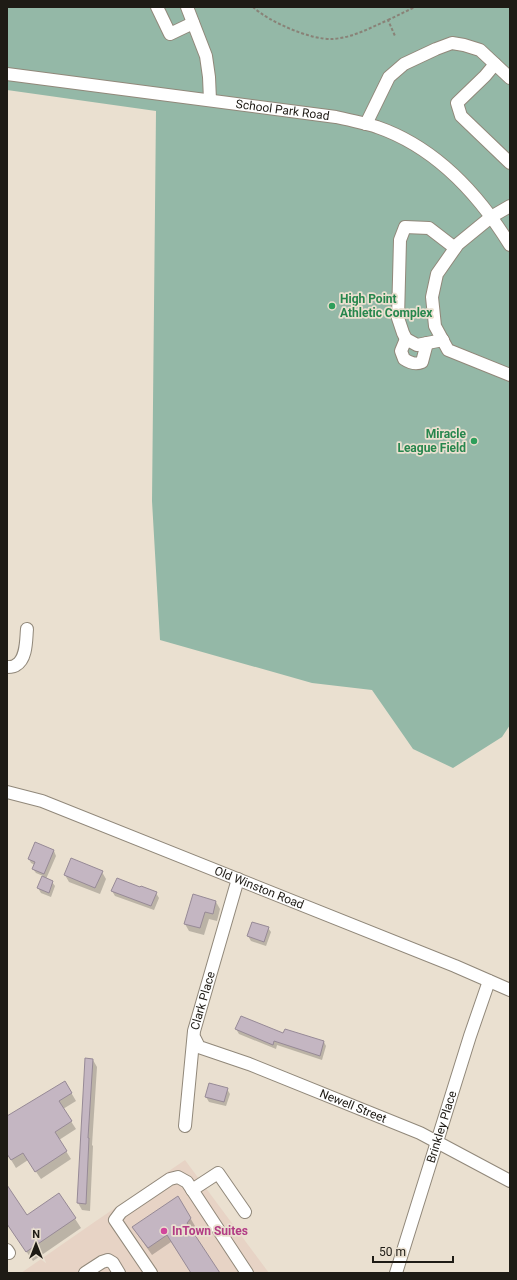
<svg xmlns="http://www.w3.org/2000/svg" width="517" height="1280" font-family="Roboto,sans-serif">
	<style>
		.commercial { fill: #e7d3c5 }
		.green { fill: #94b8a7 }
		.shadow { fill: #0003 }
		.building { fill: #c4b6c2; stroke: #978a96 }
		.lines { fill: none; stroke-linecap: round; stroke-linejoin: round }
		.minor-casing { stroke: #91887a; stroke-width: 14 }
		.path { stroke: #898277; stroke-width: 2; stroke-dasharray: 3 2; stroke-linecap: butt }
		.minor { stroke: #fff; stroke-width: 12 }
		.leisure-dot { fill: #2e9e5b; stroke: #eae0d0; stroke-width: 1.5 }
		.hotel-dot { fill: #d1479c; stroke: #eae0d0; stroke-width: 1.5 }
		.labels { text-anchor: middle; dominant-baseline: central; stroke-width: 3.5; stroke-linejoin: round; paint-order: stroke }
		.street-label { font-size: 12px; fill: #1e1b15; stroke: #eae0d0 }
		.leisure-label { font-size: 12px; font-weight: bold; fill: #27864d; stroke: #eae0d0; text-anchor: start }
		.hotel-label { font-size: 12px; font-weight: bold; fill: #b23c85; stroke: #eae0d0; text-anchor: start }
	</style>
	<rect width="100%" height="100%" fill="#eae0d0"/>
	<path class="commercial" d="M 185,1160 L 269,1273 L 21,1273 L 93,1223 Z"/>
	<path class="green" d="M 7,7 L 510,7 L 510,725 L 502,737 L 453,768 L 413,749 L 372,690 L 312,683 L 160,640 L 152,501 L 156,111 L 7,90 Z"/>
	<path class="shadow" d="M 35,844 L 54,851 L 56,856 L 46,879 L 52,882 L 55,886 L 51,897 L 41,893 L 38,888 L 43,876 L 36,873 L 33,869 L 35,865 L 31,863 L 29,859 Z
		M 102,872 L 106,879 L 100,894 L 69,882 L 65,875 Z
		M 112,891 L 156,893 L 159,898 L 154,910 L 115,896 Z
		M 193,896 L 216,902 L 220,909 L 217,921 L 209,919 L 204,935 L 189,931 L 185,924 Z
		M 268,928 L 271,932 L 266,946 L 251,941 L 248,936 Z
		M 236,1029 L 284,1035 L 324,1042 L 326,1046 L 322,1060 L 277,1045 L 276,1049 L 239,1034 Z
		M 86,1059 L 93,1060 L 97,1067 L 92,1145 L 93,1146 L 90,1211 L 82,1210 L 78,1203 Z
		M 65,1082 L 76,1101 L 63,1109 L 76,1129 L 59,1140 L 71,1159 L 41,1179 L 28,1160 L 16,1168 L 7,1153 L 7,1117 Z
		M 227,1089 L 230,1094 L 226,1106 L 209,1102 L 206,1097 Z
		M 7,1193 L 27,1216 L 59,1194 L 81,1228 L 33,1261 L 7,1224 Z
		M 178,1197 L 195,1226 L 191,1230 L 219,1273 L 192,1273 L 171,1242 L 152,1255 L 133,1228 Z"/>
	<path class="building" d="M 35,842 L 54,850 L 44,874 L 32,869 L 35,862 L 28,859 Z
		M 71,858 L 103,871 L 95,888 L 64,875 Z
		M 42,876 L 53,881 L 49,893 L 37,888 Z
		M 117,878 L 140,887 L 141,886 L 157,892 L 151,906 L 111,891 Z
		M 193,894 L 216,901 L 213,914 L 205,912 L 200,928 L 184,924 Z
		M 252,922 L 269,927 L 264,942 L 247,936 Z
		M 241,1016 L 283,1033 L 285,1029 L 324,1041 L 320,1056 L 274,1041 L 273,1045 L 235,1029 Z
		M 85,1058 L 93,1059 L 88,1138 L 89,1138 L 86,1204 L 77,1203 Z
		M 65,1081 L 72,1093 L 59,1101 L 72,1121 L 55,1132 L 67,1151 L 35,1172 L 23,1153 L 11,1160 L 7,1154 L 7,1116 Z
		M 209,1083 L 228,1088 L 224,1102 L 205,1097 Z
		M 7,1185 L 27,1215 L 59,1193 L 76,1218 L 26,1252 L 7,1224 Z
		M 178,1196 L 191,1218 L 187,1223 L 220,1273 L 191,1273 L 167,1235 L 148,1248 L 132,1227 Z"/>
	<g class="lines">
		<defs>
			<g id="minor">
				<path d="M 157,7 L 170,34 L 193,23"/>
				<path d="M 187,7 L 206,56 L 209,77 L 210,100"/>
				<path d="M 495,64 L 485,76 L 457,103 L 461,116 L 510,163"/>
				<path id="s1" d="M 7,74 L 336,117 C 350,120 364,123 377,127 C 435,147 479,195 510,245"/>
				<path d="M 366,124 L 389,77 L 404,64 L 436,49 L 452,43 L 464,45 L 480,50 L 510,78"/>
				<path d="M 510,206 L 491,217 L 458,244 L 437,274 L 432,297 L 435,326 L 448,350 L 510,375"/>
				<path d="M 406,339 L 401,351 L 404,359 C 410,363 415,365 422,362 L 427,343"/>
				<path d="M 443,340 L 417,345 L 406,339 L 403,333 L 398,318 L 400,240 L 405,227 L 429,228 L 455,248"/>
				<path d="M 7,667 C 10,667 14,667 16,665 C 27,659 26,639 27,629"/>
				<path id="s2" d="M 7,792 L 42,801 L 455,966 L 510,990"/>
				<path id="s3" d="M 195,1039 L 199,1047 L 249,1064 L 420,1133 L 510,1181"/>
				<path id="s4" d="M 185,1126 L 194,1031 L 238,879"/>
				<path d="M 192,1190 L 218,1173 L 245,1212"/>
				<path d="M 7,1250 L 9,1253"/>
				<path d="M 85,1273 L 102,1262 L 108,1260 L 113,1263 L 119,1273"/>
				<path d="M 151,1273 L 115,1220 L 121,1212 L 170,1179 L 178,1177 L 187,1182 L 247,1273"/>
				<path id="s5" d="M 396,1273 L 470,1036 L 489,981"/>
			</g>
		</defs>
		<use href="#minor" class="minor-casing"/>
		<path class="path" d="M 253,7 C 269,22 311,40 332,39 C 352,38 370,28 388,20 L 395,36
			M 388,20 L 415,7"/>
		<use href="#minor" class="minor"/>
	</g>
	<g class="leisure-dot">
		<circle cx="332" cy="306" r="4"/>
		<circle cx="474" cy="441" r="4"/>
	</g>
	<circle class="hotel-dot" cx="164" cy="1231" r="4"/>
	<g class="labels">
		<g class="street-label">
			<text stroke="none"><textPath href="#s1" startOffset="278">School Park Road</textPath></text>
			<text stroke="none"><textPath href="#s2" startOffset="270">Old Winston Road</textPath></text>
			<text stroke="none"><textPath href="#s4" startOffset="127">Clark Place</textPath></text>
			<text stroke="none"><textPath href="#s3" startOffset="174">Newell Street</textPath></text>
			<text stroke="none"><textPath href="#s5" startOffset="153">Brinkley Place</textPath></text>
		</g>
		<g class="leisure-label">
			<text x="340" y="299">High Point<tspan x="340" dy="14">Athletic Complex</tspan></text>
			<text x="466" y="434" text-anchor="end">Miracle<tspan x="466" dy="14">League Field</tspan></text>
		</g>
		<g class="hotel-label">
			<text x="172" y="1231">InTown Suites</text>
		</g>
	</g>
	<rect width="517" height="1280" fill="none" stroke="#1e1b15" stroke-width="16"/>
	<g transform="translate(36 1244)" stroke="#eae0d0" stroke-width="3" paint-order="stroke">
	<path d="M0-3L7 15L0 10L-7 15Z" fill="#1e1b15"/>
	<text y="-6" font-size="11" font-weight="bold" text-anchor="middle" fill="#1e1b15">N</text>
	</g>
	<path d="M373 1256v6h80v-6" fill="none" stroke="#1e1b15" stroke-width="2"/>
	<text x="379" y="1256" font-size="12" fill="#1e1b15" stroke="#eae0d0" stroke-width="3" paint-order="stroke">50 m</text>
</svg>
